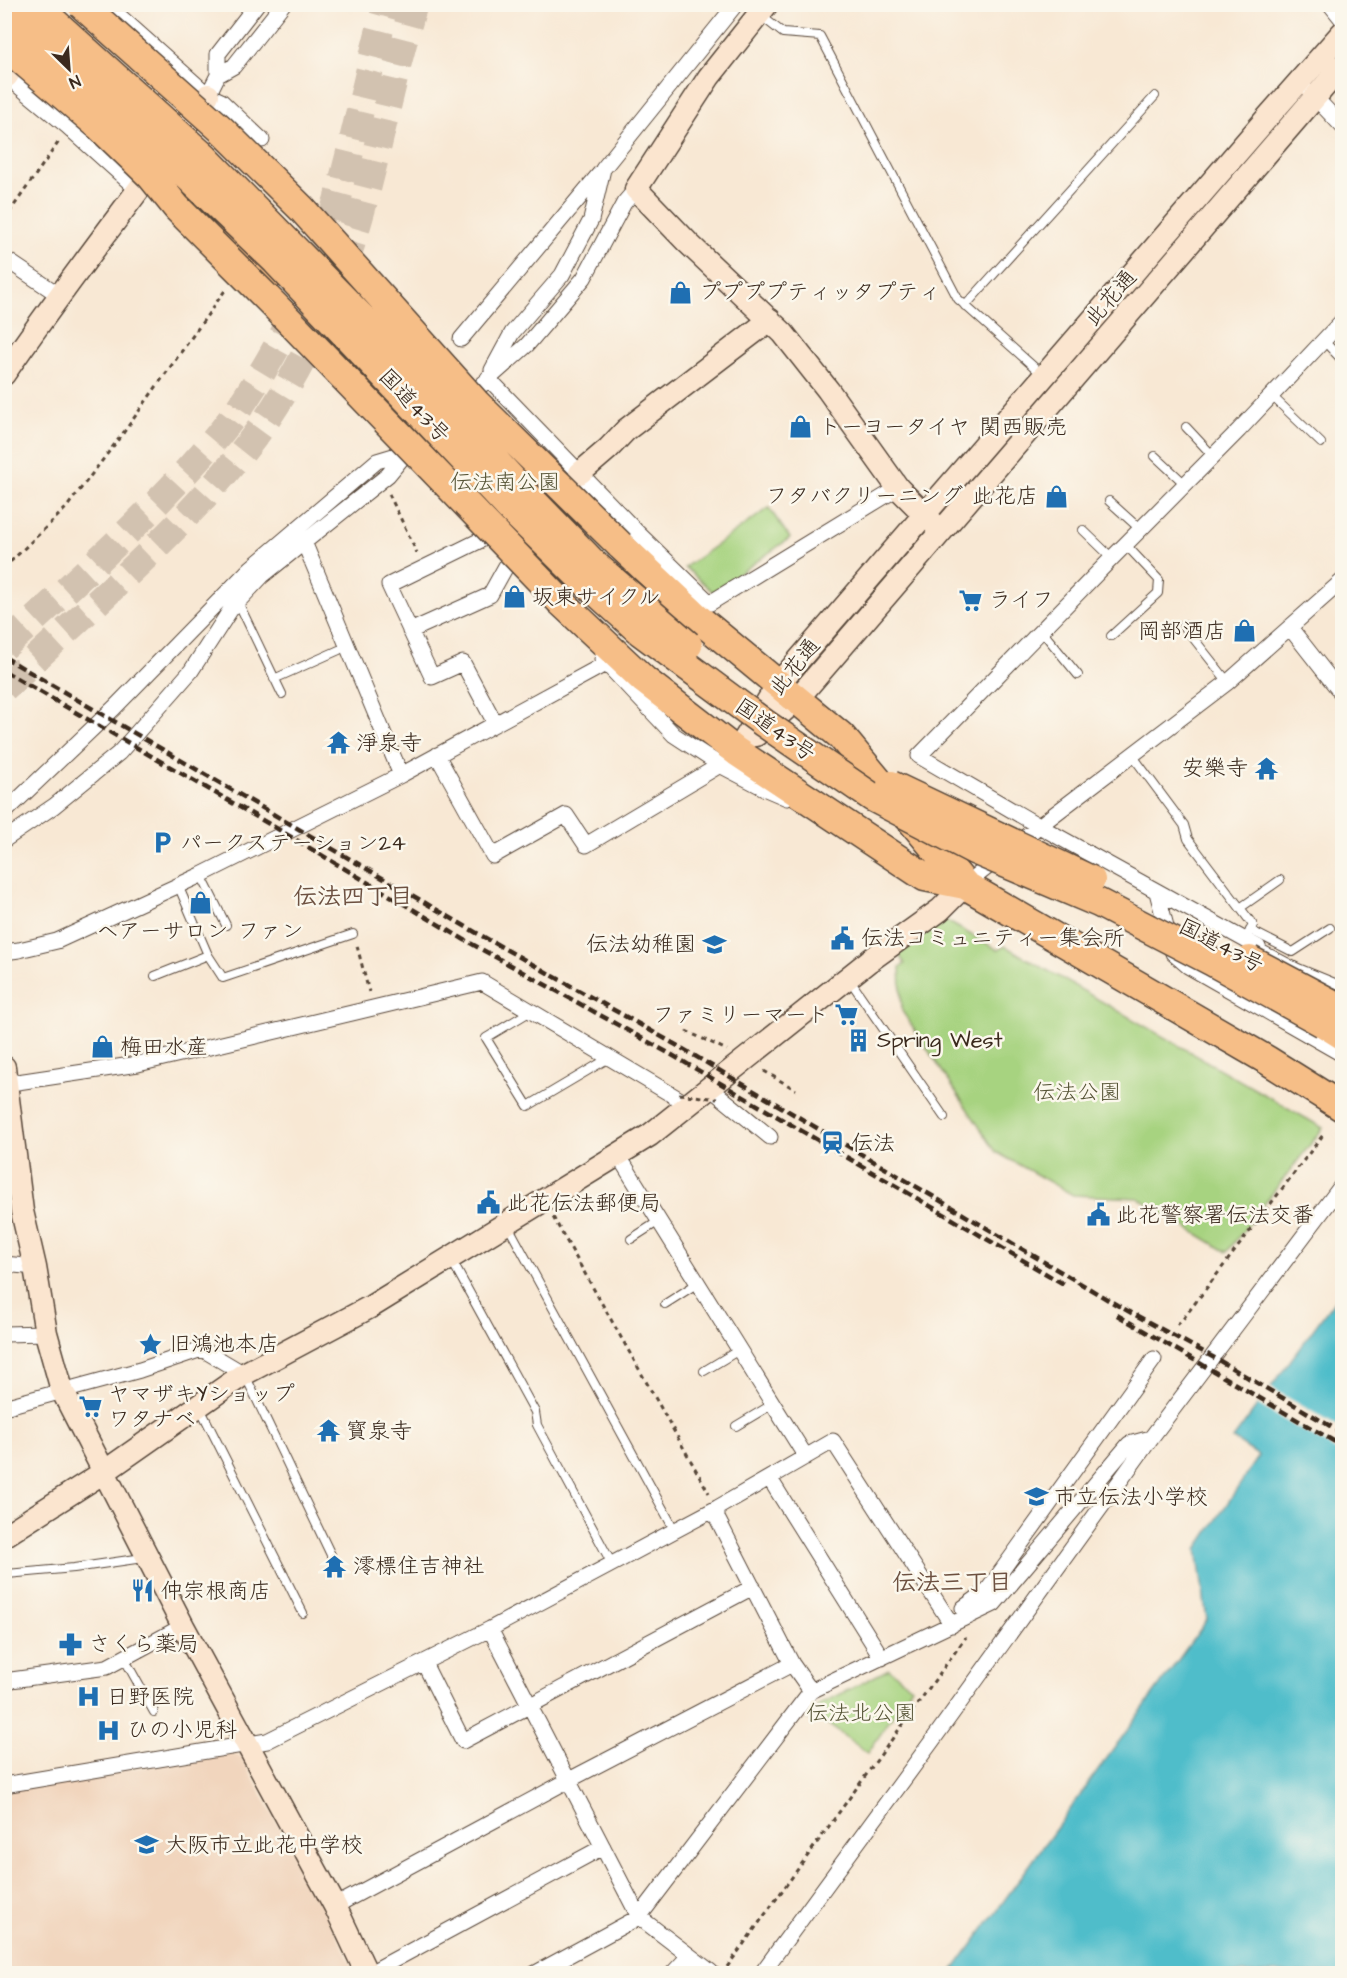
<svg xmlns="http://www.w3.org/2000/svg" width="1347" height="1978" font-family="'Architects Daughter','Klee One',sans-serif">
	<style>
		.built { fill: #f1d5bd }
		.green { fill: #a7d380; stroke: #717e4f; stroke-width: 1.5 }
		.water { fill: #50bdca; stroke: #467474; stroke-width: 1.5 }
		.pier { fill: #f8e8d4 }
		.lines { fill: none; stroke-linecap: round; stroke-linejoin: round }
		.highway-tunnel { stroke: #d2c2b0; stroke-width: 28; stroke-dasharray: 28 14; stroke-linecap: butt }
		.lane-casing { stroke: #574639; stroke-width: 10 }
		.street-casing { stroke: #574639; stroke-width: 17 }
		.secondary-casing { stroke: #574639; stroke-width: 25 }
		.highway-casing { stroke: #574639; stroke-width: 31 }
		.path { stroke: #574639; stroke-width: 3; stroke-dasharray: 4.5 4.5; stroke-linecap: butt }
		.lane { stroke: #fff; stroke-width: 8 }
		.street { stroke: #fff; stroke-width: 15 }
		.secondary { stroke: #fbe5cf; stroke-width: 22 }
		.highway { stroke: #f6be87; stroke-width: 28 }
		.rail { stroke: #3b2a1e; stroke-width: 4.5; stroke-dasharray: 9 4.5; stroke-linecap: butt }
		.highway-bridge-casing { stroke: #574639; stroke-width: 31; stroke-linecap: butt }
		.path-bridge { stroke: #574639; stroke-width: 3; stroke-dasharray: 4.5 4.5; stroke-linecap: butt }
		.highway-bridge { stroke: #f6be87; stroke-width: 28 }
		.labels { text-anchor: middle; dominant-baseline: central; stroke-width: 5; stroke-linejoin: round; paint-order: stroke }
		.poi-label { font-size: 22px; fill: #3b2a1e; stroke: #fbf7ec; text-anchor: start }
		.street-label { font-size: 22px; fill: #3b2a1e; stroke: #fbf7ec }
		.park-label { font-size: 22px; fill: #565436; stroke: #fbf7ec }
		.neighbourhood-label { font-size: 24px; font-weight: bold; fill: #6d5141; stroke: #fbf7ec }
	</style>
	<rect width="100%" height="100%" fill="#fbf7ec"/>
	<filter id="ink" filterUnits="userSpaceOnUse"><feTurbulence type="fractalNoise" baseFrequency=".0167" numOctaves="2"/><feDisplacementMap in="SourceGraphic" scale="12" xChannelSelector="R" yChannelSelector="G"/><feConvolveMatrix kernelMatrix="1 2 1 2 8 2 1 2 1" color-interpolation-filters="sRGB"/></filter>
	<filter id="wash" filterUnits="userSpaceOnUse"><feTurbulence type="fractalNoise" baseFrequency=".008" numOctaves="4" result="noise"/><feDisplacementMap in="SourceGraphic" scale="24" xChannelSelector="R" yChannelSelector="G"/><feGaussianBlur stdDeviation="1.35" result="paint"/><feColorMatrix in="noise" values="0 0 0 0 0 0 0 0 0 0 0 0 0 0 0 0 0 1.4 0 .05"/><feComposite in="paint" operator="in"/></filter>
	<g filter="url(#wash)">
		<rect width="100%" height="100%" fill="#f8e8d4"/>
		<path class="built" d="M 232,1753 L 242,1758 L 317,1896 L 356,1973 L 5,1974 L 5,1795 L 13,1788 Z"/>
		<path class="green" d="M 769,508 L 790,538 L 713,592 L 685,567 Z
			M 943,919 L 998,950 L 1005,946 L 1323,1128 L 1227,1252 L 1138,1198 L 1073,1195 L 996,1152 L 902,1011 L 900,967 L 905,964 L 897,952 Z
			M 889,1669 L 912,1687 L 868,1753 L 819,1718 L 808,1719 L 819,1705 Z"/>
		<path class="water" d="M 1342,1290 L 1342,1973 L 951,1974 L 1207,1620 L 1197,1549 L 1259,1456 L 1233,1439 Z"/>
		<path class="pier" d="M 1268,1386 L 1342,1429 L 1342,1454 L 1255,1403 Z"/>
	</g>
	<g filter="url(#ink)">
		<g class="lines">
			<path class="highway-tunnel" d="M 4,647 C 61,595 119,543 172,487 C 194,463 218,438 237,411 C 273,359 303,301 324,242 C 351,164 364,83 387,4
				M 4,688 C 91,606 186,528 257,433 C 293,384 324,321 345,263 C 374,179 388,90 414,4"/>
			<defs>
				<path id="lane" d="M 760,15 L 783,33 L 820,36 L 958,299 L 1043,375
					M 965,306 L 1155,96
					M 1324,341 L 1342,360
					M 1272,396 L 1321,443
					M 1186,427 L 1213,456
					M 1155,456 L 1185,484
					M 1109,501 L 1140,529
					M 1083,530 L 1112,558
					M 238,602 L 282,694
					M 1183,625 L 1228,682
					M 1041,630 L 1078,675
					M 1111,636 L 1158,593 L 1159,580 L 1125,544
					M 274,679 L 339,650
					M 1132,755 L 1184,825 L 1188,839 L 1253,925 L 1245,940
					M 201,875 L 226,925
					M 178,885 L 208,955 L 223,978 L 353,934
					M 1240,908 L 1280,880
					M 1250,930 L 1293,952 L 1330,928
					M 1258,947 L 1298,968 L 1342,986
					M 155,976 L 208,955
					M 849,979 L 944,1117
					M 531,1011 L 486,1038 L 528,1106 L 609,1058
					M 507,1224 L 675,1531
					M 631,1239 L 659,1221
					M 452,1261 L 535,1412 L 537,1425 L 612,1564
					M 665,1304 L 698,1283
					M 704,1371 L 739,1350
					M 245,1375 L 331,1555
					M 200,1408 L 303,1613
					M 736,1426 L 773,1404
					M 4,1564 L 7,1574 L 74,1568 L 143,1558
					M 124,1658 L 154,1712"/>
				<path id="street" d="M 106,4 L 208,95 L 221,101 L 262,140
					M 1330,4 L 1342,19
					M 4,74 L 67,126 L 138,190
					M 218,75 L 234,66 L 283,4
					M 1310,92 L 1342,126
					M 208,95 L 218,75 L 218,54 L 257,4
					M 4,258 L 59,295
					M 461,339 L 601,172
					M 492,370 L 512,333 L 562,275 L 591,220 L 603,169 L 736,4
					M 488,378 L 635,530 L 710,603 L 898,488
					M 466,399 L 527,345 L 584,278 L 624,203 L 636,189
					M 487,537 L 389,585 L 432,677 L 463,663 L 495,723
					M 304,542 L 401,775
					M 1291,629 L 1342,694
					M 410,631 L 490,595 L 510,559
					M 602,659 L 674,735 L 720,765 L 766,789 L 787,798
					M 437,755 L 493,856 L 566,815 L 586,845 L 720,765
					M 4,813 L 114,708 L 251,568 L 377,461 L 407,452
					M 4,840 L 54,806 L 119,753 L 191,671 L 231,609 L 262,576 L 388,475 L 407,452 L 417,443
					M 965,885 L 1039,826 L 1228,682 L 1342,581
					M 1157,892 L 1173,953 L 1188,966 L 1342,1054
					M 1258,947 L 1039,826 L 919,756 L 1112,558 L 1239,430 L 1342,321
					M 4,952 L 19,950 L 57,941 L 201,875 L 401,775 L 607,663
					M 4,1084 L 138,1064 L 482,982 L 689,1105
					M 710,1088 L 770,1137
					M 618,1155 L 806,1457
					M 4,1264 L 35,1267
					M 4,1334 L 46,1333
					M 4,1407 L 140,1370 L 202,1349 L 244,1374
					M 770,1479 L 882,1658
					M 717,1508 L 717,1518 L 792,1664 L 811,1691
					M 968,1617 L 963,1608 L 987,1591 L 1154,1359
					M 490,1629 L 639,1917 L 711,1972
					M 424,1663 L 463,1741 L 753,1587
					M 4,1681 L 107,1667 L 183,1626
					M 4,1785 L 267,1741 L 490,1629 L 717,1508 L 833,1441 L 952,1625
					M 335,1906 L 569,1780 L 792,1664
					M 368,1974 L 603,1847
					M 534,1974 L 639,1917 L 811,1691 L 994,1604 L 1129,1444 L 1151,1438
					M 672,1974 L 689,1956
					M 761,1974 L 932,1741 L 1151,1438 L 1342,1185"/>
				<path id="secondary" d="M 767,4 L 709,77 L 636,189 L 688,243 L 783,333 L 828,390 L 898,488 L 934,524
					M 7,76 L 27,44
					M 4,374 C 69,279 141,189 208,95
					M 580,473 L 608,449 L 626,430 L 770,320
					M 756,735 L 797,699 L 1342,66
					M 737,752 L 778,684 L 1267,118 L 1342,33
					M 4,1067 L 22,1211 L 35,1267 L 46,1333 L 62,1390 L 183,1626 L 335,1906 L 367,1974
					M 4,1536 L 104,1472 L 244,1374 L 372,1306 L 650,1135 L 869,961 L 940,910 L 965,885"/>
				<path id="highway" d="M 175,191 L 185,197 L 269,276
					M 620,545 L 699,619 L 841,736 L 965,885
					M 561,602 L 644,680 L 737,752 L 925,877 L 965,885 L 1267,1060 L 1342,1107
					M 1323,1023 L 1342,1035"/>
			</defs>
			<use href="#lane" class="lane-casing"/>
			<use href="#street" class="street-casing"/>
			<use href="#secondary" class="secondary-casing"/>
			<use href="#highway" class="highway-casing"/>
			<path class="path" d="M 4,220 L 60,140
				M 389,494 L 417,553
				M 4,568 L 66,508 L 124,432 L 226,289
				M 357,946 L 369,992
				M 686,1031 L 727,1050
				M 764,1071 L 796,1090
				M 553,1217 L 709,1493
				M 1177,1325 L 1183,1319 L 1323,1135
				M 727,1967 L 966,1637"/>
			<use href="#lane" class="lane"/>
			<use href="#street" class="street"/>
			<use href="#secondary" class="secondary"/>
			<use href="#highway" class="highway"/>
			<path class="rail" d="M 4,657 L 475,932 L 678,1046 L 1117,1305 L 1220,1361 L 1342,1433
				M 4,671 L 276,828 L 463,939 L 672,1055 L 1067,1286
				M 1117,1315 L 1342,1446"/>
			<defs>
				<path id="highway-bridge" d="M 34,4 L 205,158 L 368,324 L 521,489 L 595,565 L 688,645
					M 81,4 L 221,129 L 302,209 L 477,404 L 620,545
					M 4,9 L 131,122 L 276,261 L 510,508 L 580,577 L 641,632 L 764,723 L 872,797 L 974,850 L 1099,903 L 1211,961 L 1323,1023
					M 4,45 L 99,126 L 151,176 L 177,208 L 275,306 L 561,602
					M 891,785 L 1091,880
					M 1250,960 L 1333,1004"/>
			</defs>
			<use href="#highway-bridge" class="highway-bridge-casing"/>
			<path class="path-bridge" d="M 679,1094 L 717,1099"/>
			<use href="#highway-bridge" class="highway-bridge"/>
		</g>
	</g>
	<defs>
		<symbol id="shop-bare" viewBox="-9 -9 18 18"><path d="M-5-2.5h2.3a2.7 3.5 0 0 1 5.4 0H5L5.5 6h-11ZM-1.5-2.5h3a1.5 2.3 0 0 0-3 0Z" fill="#1f6fb2" stroke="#fbf7ec" stroke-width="2.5" paint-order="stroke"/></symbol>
		<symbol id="supermarket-bare" viewBox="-9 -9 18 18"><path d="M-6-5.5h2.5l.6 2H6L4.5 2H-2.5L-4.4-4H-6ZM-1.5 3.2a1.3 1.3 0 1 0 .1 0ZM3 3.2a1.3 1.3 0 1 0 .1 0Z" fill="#1f6fb2" stroke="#fbf7ec" stroke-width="2.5" paint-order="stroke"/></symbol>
		<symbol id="temple-bare" viewBox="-9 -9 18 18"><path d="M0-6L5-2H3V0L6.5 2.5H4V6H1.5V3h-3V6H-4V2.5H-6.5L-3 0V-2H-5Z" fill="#1f6fb2" stroke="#fbf7ec" stroke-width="2.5" paint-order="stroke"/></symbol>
		<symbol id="parking-bare" viewBox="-9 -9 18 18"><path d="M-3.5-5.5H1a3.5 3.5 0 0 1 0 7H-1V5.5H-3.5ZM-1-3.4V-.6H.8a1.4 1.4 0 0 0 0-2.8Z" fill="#1f6fb2" stroke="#fbf7ec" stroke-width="2.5" paint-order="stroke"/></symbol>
		<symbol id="civic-bare" viewBox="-9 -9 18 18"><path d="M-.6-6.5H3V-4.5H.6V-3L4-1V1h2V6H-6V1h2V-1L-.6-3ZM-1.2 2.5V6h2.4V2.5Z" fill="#1f6fb2" stroke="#fbf7ec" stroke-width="2.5" paint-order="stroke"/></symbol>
		<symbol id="school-bare" viewBox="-9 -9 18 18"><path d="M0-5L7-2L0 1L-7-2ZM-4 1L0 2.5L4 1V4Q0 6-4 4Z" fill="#1f6fb2" stroke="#fbf7ec" stroke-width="2.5" paint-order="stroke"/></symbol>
		<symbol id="building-bare" viewBox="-9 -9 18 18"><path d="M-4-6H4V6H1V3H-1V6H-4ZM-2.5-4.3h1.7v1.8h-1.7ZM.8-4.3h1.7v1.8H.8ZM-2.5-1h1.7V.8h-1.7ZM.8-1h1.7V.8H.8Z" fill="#1f6fb2" stroke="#fbf7ec" stroke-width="2.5" paint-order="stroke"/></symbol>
		<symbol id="station-bare" viewBox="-9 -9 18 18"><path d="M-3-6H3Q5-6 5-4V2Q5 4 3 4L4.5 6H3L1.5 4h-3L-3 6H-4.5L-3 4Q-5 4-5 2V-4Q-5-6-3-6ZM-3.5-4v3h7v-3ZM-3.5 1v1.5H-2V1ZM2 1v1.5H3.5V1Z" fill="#1f6fb2" stroke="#fbf7ec" stroke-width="2.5" paint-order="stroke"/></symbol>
		<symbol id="sight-bare" viewBox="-9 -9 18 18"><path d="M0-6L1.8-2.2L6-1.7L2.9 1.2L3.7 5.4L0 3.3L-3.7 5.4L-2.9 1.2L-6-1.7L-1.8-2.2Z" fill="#1f6fb2" stroke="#fbf7ec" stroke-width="2.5" paint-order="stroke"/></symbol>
		<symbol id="restaurant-bare" viewBox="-9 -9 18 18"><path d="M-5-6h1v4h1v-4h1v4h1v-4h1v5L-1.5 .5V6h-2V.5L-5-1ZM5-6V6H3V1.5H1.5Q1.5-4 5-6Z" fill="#1f6fb2" stroke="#fbf7ec" stroke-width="2.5" paint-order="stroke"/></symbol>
		<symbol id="pharmacy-bare" viewBox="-9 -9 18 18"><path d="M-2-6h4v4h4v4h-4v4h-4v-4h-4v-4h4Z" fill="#1f6fb2" stroke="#fbf7ec" stroke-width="2.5" paint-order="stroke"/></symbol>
		<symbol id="hospital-bare" viewBox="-9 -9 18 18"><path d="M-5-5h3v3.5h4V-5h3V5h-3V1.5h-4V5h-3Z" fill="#1f6fb2" stroke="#fbf7ec" stroke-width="2.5" paint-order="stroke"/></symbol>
	</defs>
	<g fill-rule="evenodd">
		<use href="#shop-bare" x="664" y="276" width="33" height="33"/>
		<use href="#shop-bare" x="784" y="410" width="33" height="33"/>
		<use href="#shop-bare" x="1040" y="480" width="33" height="33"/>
		<use href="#shop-bare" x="498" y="580" width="33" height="33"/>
		<use href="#supermarket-bare" x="954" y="584" width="33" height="33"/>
		<use href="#shop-bare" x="1228" y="614" width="33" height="33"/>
		<use href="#temple-bare" x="322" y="726" width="33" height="33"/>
		<use href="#temple-bare" x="1250" y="752" width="33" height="33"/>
		<use href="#parking-bare" x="146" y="826" width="33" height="33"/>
		<use href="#shop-bare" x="184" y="886" width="33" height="33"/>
		<use href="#civic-bare" x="826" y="922" width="33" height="33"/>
		<use href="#school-bare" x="698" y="928" width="33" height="33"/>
		<use href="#supermarket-bare" x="830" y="998" width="33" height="33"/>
		<use href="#building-bare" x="842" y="1024" width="33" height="33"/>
		<use href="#shop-bare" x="86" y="1030" width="33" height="33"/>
		<use href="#station-bare" x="816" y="1126" width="33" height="33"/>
		<use href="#civic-bare" x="472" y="1186" width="33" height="33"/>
		<use href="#civic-bare" x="1082" y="1198" width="33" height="33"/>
		<use href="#sight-bare" x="134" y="1328" width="33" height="33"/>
		<use href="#supermarket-bare" x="74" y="1390" width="33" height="33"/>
		<use href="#temple-bare" x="312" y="1414" width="33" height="33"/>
		<use href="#school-bare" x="1020" y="1480" width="33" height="33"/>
		<use href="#temple-bare" x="318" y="1550" width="33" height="33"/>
		<use href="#restaurant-bare" x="126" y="1574" width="33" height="33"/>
		<use href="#pharmacy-bare" x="54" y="1628" width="33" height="33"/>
		<use href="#hospital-bare" x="72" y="1680" width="33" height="33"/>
		<use href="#hospital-bare" x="92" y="1714" width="33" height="33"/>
		<use href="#school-bare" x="130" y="1828" width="33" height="33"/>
	</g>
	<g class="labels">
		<g class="poi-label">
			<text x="699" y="292">ププププティッタプティ</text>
			<text x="819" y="427">トーヨータイヤ 関西販売</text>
			<text x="1038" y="496" text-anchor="end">フタバクリーニング 此花店</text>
			<text x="532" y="597">坂東サイクル</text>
			<text x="989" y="600">ライフ</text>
			<text x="1226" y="631" text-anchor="end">岡部酒店</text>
			<text x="356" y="743">淨泉寺</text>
			<text x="1248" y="768" text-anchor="end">安樂寺</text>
			<text x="180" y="843">パークステーション24</text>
			<text x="200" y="931" text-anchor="middle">ヘアーサロン ファン</text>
			<text x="861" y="938">伝法コミュニティー集会所</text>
			<text x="696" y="944" text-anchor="end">伝法幼稚園</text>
			<text x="829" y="1015" text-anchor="end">ファミリーマート</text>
			<text x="877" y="1040">Spring West</text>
			<text x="120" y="1047">梅田水産</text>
			<text x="851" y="1143">伝法</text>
			<text x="507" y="1203">此花伝法郵便局</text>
			<text x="1116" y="1215">此花警察署伝法交番</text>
			<text x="169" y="1344">旧鴻池本店</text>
			<text x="108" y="1394">ヤマザキYショップ<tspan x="108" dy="25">ワタナベ</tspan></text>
			<text x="346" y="1431">寳泉寺</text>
			<text x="1054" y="1497">市立伝法小学校</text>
			<text x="353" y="1566">澪標住吉神社</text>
			<text x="161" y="1591">仲宗根商店</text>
			<text x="89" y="1644">さくら薬局</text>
			<text x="106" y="1697">日野医院</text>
			<text x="127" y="1730">ひの小児科</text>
			<text x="165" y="1845">大阪市立此花中学校</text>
		</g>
		<g class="street-label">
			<text transform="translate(1111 298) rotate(-49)">此花通</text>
			<text transform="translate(414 406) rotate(47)">国道43号</text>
			<text transform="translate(795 667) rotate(-51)">此花通</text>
			<text transform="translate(775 730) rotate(35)">国道43号</text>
			<text transform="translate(1221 946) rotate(27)">国道43号</text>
		</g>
		<g class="park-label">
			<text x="505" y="482">伝法南公園</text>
			<text x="1077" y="1092">伝法公園</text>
			<text x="861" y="1713">伝法北公園</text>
		</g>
		<g class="neighbourhood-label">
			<text x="353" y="897">伝法四丁目</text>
			<text x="952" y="1583">伝法三丁目</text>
		</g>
	</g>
	<rect width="1347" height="1978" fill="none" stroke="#fbf7ec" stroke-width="24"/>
	<g transform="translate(69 69) rotate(155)" stroke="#fbf7ec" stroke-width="4.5" paint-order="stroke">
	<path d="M0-4.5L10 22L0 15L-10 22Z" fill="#3b2a1e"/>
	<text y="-9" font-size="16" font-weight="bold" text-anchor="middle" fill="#3b2a1e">N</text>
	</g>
</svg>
